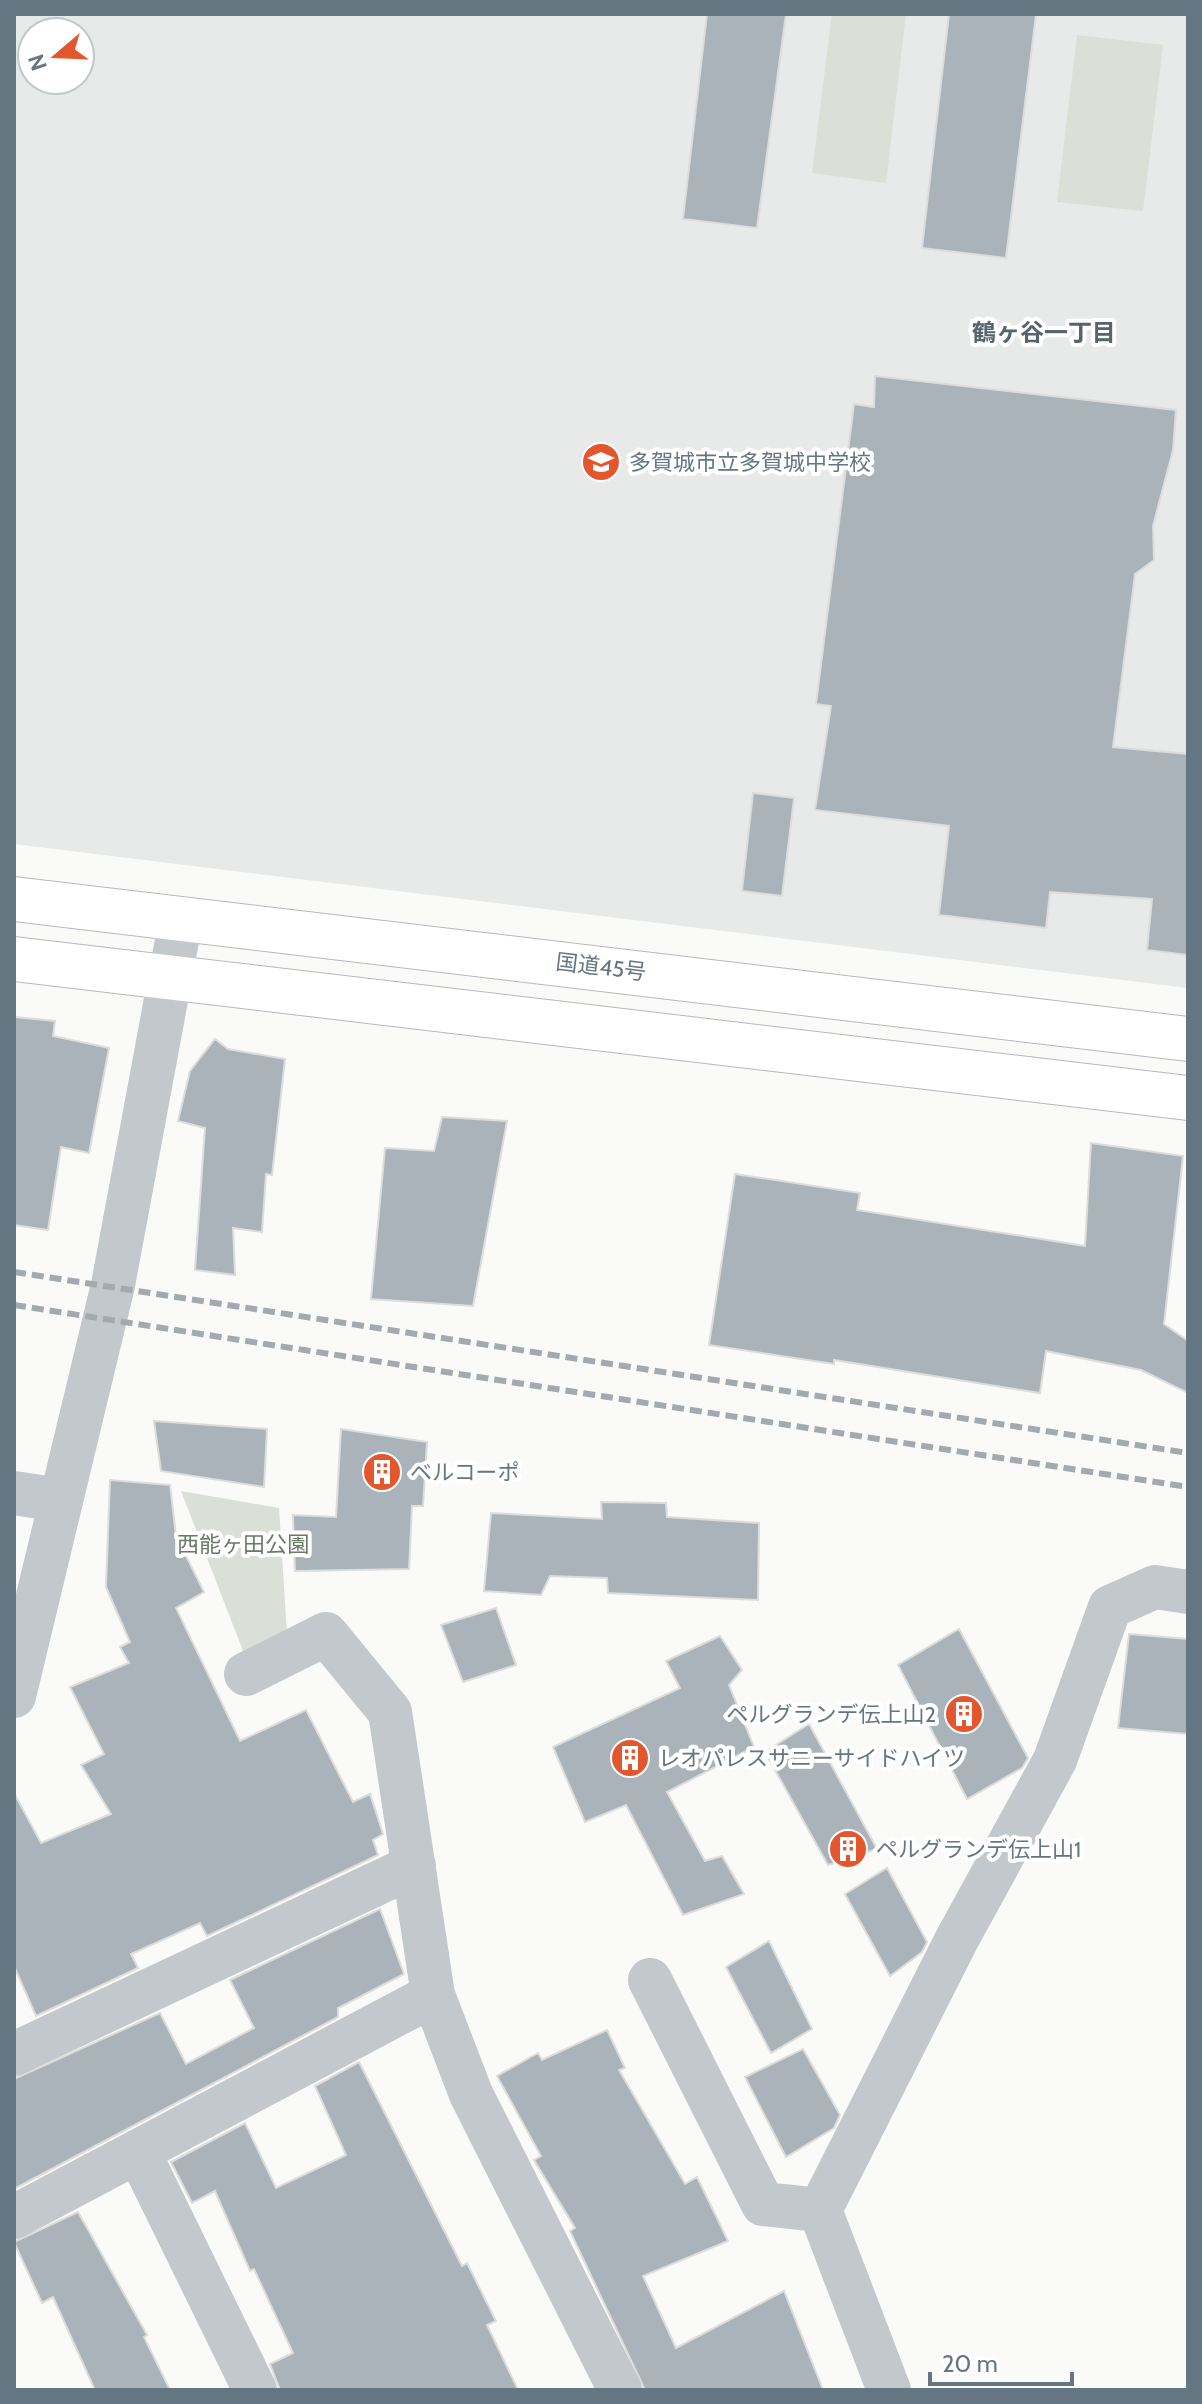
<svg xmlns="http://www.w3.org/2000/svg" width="1202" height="2404" font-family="Cabin,'Noto Sans JP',sans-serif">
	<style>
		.built { fill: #e8e9e9; fill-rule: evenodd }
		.green { fill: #dadfd7 }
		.building { fill: #aab3b9; stroke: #dcdcda; stroke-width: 2 }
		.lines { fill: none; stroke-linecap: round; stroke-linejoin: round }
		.highway-casing { stroke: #b4b9bd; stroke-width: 46 }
		.minor { stroke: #c3c8cc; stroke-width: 44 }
		.highway { stroke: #fff; stroke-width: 44 }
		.rail { stroke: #a2aab0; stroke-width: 6; stroke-dasharray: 12 6; stroke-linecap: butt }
		.labels { text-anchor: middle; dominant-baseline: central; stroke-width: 8; stroke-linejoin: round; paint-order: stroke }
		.poi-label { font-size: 22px; fill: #657683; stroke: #fff; text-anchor: start }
		.street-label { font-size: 22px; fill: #657683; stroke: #fff }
		.park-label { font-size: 22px; fill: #687a64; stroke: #fff }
		.neighbourhood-label { font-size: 24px; font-weight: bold; fill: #57646e; stroke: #fff }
	</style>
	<rect width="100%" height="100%" fill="#fafaf8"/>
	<path class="built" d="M 14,14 L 1188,14 L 1188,988 L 14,844 ZM 32,32 L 80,32 L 80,80 L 32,80 Z"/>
	<path class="green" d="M 832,14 L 906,14 L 886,183 L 812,173 Z
		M 1077,35 L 1163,45 L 1143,211 L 1057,202 Z
		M 181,1491 L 279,1508 L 287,1633 L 245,1656 Z"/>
	<path class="building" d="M 707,14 L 786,14 L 757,228 L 683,219 Z
		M 949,14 L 1036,14 L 1006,258 L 922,248 Z
		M 875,376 L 1176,410 L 1173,450 L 1153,526 L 1154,560 L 1135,574 L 1113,747 L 1188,754 L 1188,955 L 1147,950 L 1152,899 L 1050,892 L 1046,928 L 939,915 L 949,826 L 815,810 L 831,706 L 816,704 L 854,404 L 874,407 Z
		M 753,793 L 794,798 L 782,896 L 742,891 Z
		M 14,1017 L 55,1021 L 53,1036 L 109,1048 L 89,1153 L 61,1147 L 48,1230 L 14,1225 Z
		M 215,1039 L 228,1049 L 285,1059 L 272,1175 L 266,1174 L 262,1232 L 233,1228 L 235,1275 L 195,1270 L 205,1128 L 178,1121 L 190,1071 Z
		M 442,1117 L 507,1121 L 473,1306 L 371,1299 L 385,1148 L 434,1151 Z
		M 1091,1143 L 1183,1156 L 1164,1324 L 1188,1341 L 1188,1393 L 1141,1370 L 1046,1351 L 1040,1393 L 834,1360 L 834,1364 L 709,1345 L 735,1174 L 860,1193 L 857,1210 L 1085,1246 Z
		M 154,1421 L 267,1429 L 264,1487 L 161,1471 Z
		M 341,1429 L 427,1442 L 423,1506 L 412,1506 L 409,1569 L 295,1571 L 293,1515 L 336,1517 Z
		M 110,1480 L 170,1485 L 176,1536 L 204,1592 L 176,1608 L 240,1741 L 306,1710 L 353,1802 L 370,1794 L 383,1834 L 373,1840 L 378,1855 L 207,1936 L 200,1923 L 131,1954 L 138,1968 L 36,2016 L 14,1966 L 14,1793 L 41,1843 L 111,1814 L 81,1765 L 104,1754 L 70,1687 L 129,1663 L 120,1647 L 130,1642 L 106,1587 Z
		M 601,1502 L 666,1503 L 667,1517 L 759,1523 L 758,1600 L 608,1593 L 607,1578 L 550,1576 L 541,1595 L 484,1591 L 491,1513 L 602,1519 Z
		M 496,1608 L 516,1665 L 463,1682 L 441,1625 Z
		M 959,1629 L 1028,1758 L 1022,1768 L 967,1799 L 898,1665 Z
		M 1129,1634 L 1188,1639 L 1188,1734 L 1118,1728 Z
		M 720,1636 L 742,1670 L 729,1685 L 754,1747 L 667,1792 L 705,1861 L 722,1856 L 744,1894 L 683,1915 L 626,1805 L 585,1822 L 553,1747 L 680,1688 L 666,1661 Z
		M 809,1724 L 877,1849 L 828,1865 L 765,1752 Z
		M 887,1868 L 927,1942 L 922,1952 L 890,1976 L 845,1894 Z
		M 380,1909 L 404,1974 L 338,2008 L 338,2017 L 14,2189 L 14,2079 L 160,2013 L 186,2064 L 254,2028 L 230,1980 Z
		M 769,1941 L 812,2029 L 771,2053 L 726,1967 Z
		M 607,2030 L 625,2068 L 619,2070 L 685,2184 L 697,2177 L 728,2241 L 643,2276 L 676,2348 L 784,2291 L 823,2390 L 645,2390 L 570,2231 L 575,2228 L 534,2160 L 541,2156 L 497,2076 L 538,2053 L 542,2060 Z
		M 803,2049 L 840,2115 L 834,2128 L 786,2157 L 745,2077 Z
		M 359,2062 L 462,2266 L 467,2263 L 496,2321 L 487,2325 L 518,2390 L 280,2390 L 270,2364 L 293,2353 L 254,2269 L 250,2271 L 215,2191 L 192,2203 L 171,2162 L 245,2123 L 276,2188 L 346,2155 L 315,2086 Z
		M 78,2212 L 147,2335 L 144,2337 L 170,2390 L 95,2390 L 53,2297 L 42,2303 L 14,2242 Z"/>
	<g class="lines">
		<defs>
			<path id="highway" d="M 14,899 L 1188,1039
				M 14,959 L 1188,1098"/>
		</defs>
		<use href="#highway" class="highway-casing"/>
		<path class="minor" d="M 14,1493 L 60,1500
			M 246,1674 L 326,1634 L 390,1712 L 433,1995
			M 14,1696 L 113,1285 L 181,919
			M 650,1980 L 763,2204 L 820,2210
			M 14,2054 L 414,1866
			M 138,2151 L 255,2390
			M 14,2217 L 433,1995 L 471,2094 L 620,2390
			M 889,2390 L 820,2210 L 957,1939 L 1055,1760 L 1110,1607 L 1155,1587 L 1188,1592"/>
		<use href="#highway" class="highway"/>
		<path class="rail" d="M 14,1272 L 1188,1453
			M 14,1305 L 1188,1487"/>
	</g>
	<defs>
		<symbol id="school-disc" viewBox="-11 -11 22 22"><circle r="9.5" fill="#e4572e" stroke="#fff"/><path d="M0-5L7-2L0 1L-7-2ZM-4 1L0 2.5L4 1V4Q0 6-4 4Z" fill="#fff"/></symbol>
		<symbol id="building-disc" viewBox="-11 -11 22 22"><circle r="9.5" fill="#e4572e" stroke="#fff"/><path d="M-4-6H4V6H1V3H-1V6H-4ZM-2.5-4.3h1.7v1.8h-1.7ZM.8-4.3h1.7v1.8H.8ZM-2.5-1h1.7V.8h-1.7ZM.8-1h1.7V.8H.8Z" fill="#fff"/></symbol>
	</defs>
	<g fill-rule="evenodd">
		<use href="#school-disc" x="579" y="440" width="44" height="44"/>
		<use href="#building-disc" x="360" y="1450" width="44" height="44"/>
		<use href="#building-disc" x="942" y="1692" width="44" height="44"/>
		<use href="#building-disc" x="608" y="1736" width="44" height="44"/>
		<use href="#building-disc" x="826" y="1827" width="44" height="44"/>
	</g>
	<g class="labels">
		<g class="poi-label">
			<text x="629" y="462">多賀城市立多賀城中学校</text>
			<text x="410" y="1472">ベルコーポ</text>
			<text x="936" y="1714" text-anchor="end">ペルグランデ伝上山2</text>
			<text x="658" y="1758">レオパレスサニーサイドハイツ</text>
			<text x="876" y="1849">ペルグランデ伝上山1</text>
		</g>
		<g class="street-label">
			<text transform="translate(601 967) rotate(7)">国道45号</text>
		</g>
		<g class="park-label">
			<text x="243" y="1544">西能ヶ田公園</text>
		</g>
		<g class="neighbourhood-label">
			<text x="1044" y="332">鶴ヶ谷一丁目</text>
		</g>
	</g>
	<rect width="1202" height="2404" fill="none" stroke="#657683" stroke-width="32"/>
	<g transform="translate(56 56) rotate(251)"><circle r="38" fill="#ffffff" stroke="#c1c8cd" stroke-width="2"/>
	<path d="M0-6L14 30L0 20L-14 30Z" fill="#e4572e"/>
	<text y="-12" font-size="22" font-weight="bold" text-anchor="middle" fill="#657683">N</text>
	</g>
	<path d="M930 2372v12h142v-12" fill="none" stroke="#657683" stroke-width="4"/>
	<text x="942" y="2372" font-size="24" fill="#657683" stroke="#ffffff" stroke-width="6" paint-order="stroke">20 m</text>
</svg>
